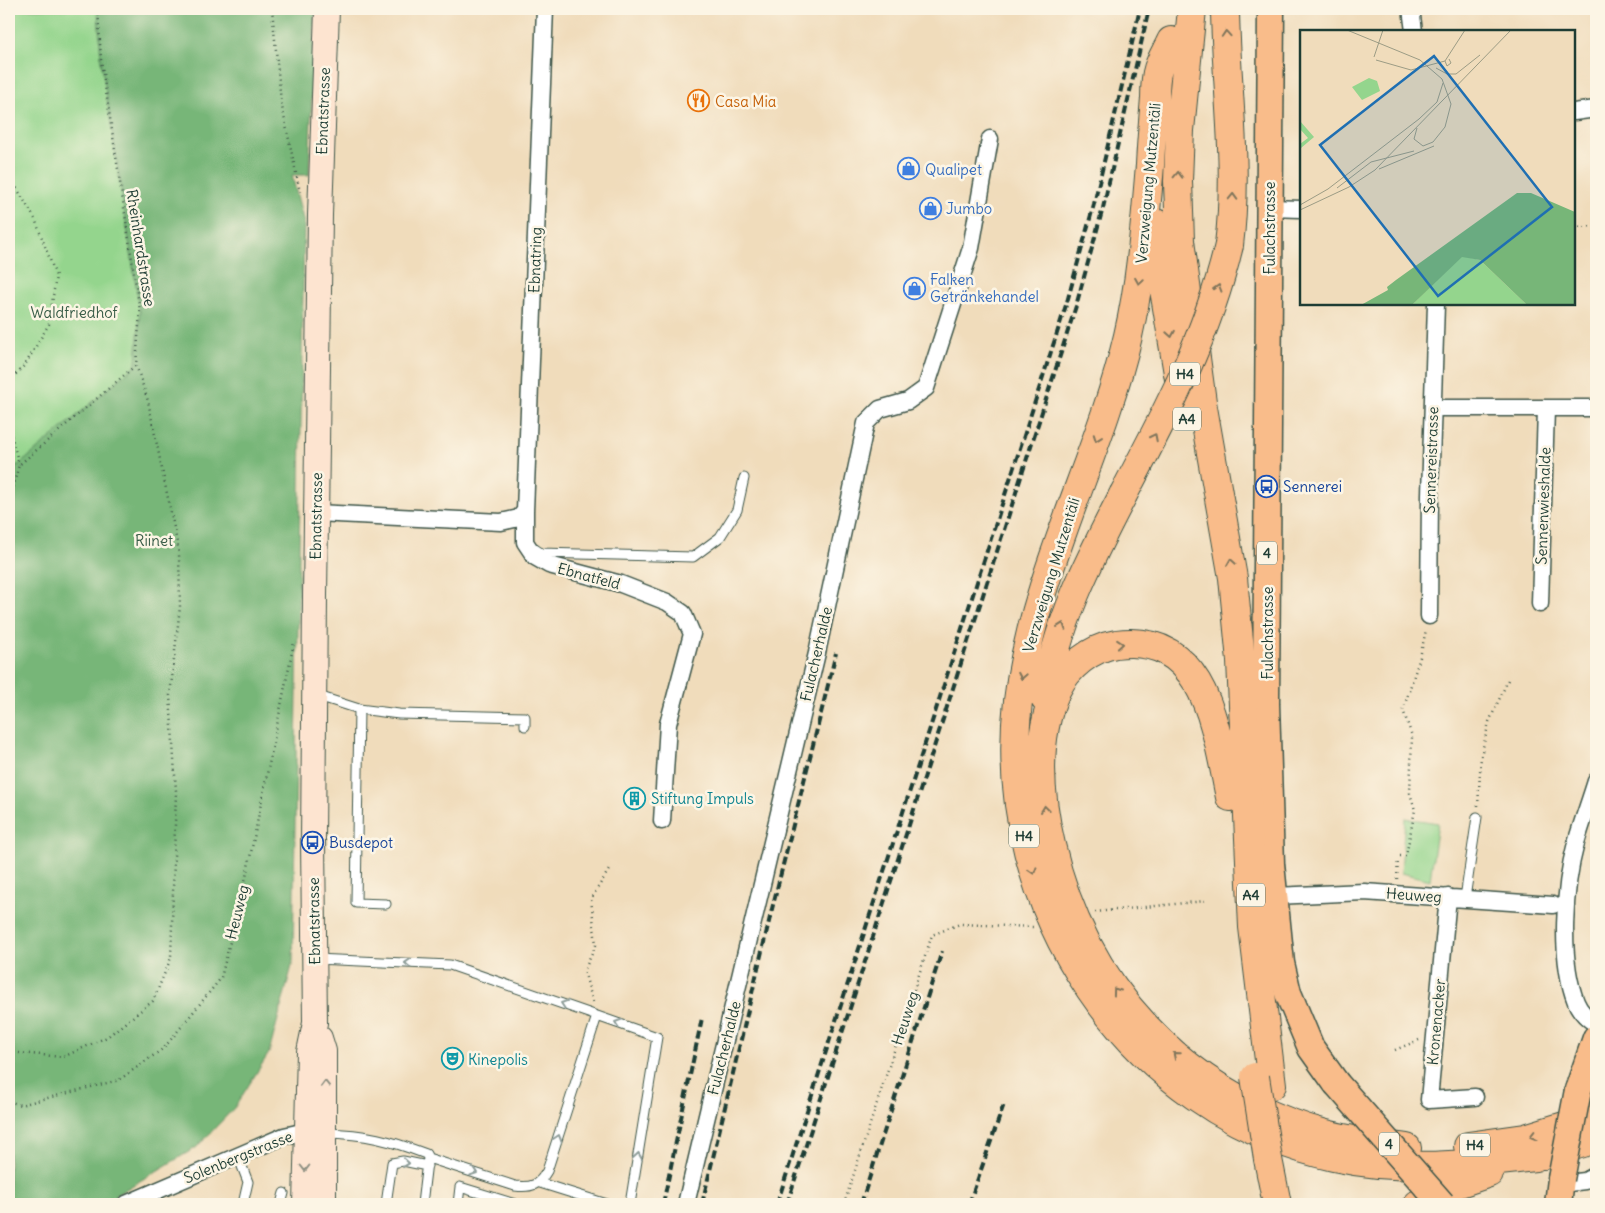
<svg xmlns="http://www.w3.org/2000/svg" width="1605" height="1213" font-family="Delius,sans-serif">
	<style>
		.green { fill: #94d58d; stroke: #5a8960 }
		.forest { fill: #77b678; stroke: #4b7a56 }
		.lines { fill: none; stroke-linecap: round; stroke-linejoin: round }
		.lane-casing { stroke: #3e5548; stroke-width: 11 }
		.street-casing { stroke: #3e5548; stroke-width: 19 }
		.secondary-casing { stroke: #3e5548; stroke-width: 26 }
		.primary-casing { stroke: #3e5548; stroke-width: 29 }
		.highway-casing { stroke: #3e5548; stroke-width: 30 }
		.path { stroke: #3e5548; stroke-width: 2.5; stroke-dasharray: 1 4; stroke-linecap: butt }
		.lane { stroke: #fff; stroke-width: 9 }
		.street { stroke: #fff; stroke-width: 16 }
		.secondary { stroke: #fde4d0; stroke-width: 24 }
		.primary { stroke: #f9bc8a; stroke-width: 26 }
		.highway { stroke: #f9bc8a; stroke-width: 28 }
		.rail { stroke: #1f3d34; stroke-width: 4; stroke-dasharray: 8 4; stroke-linecap: butt }
		.primary-bridge-casing { stroke: #3e5548; stroke-width: 29; stroke-linecap: butt }
		.highway-bridge-casing { stroke: #3e5548; stroke-width: 30; stroke-linecap: butt }
		.primary-bridge { stroke: #f9bc8a; stroke-width: 26 }
		.highway-bridge { stroke: #f9bc8a; stroke-width: 28 }
		.oneway { stroke: #81765b }
		.oneway2 { stroke: #8f9e9a }
		.oneway3 { stroke: #8e9082 }
		.labels { text-anchor: middle; dominant-baseline: central; stroke-width: 5; stroke-linejoin: round; paint-order: stroke }
		.shield { fill: #fcf5e5; stroke: #617469; stroke-width: 1 }
		.shield-label { font-size: 14px; font-weight: bold; fill: #1f3d34 }
		.food-label { font-size: 15px; fill: #c56008; stroke: #fcf5e5; text-anchor: start }
		.street-label { font-size: 15px; fill: #1f3d34; stroke: #fcf5e5 }
		.shop-label { font-size: 15px; fill: #366cbe; stroke: #fcf5e5; text-anchor: start }
		.park-label { font-size: 15px; fill: #365b46; stroke: #fcf5e5 }
		.transit-label { font-size: 15px; fill: #164399; stroke: #fcf5e5; text-anchor: start }
		.culture-label { font-size: 15px; fill: #0d838f; stroke: #fcf5e5; text-anchor: start }
		.inset-road { fill: none; stroke: #9c9c85; stroke-width: 1 }
		.view { fill: #1f6fb2; fill-opacity: 0.15; stroke: #1f6fb2; stroke-width: 2.5 }
		.inset-edge { fill: none; stroke: #1f3d34; stroke-width: 2.5 }
	</style>
	<rect width="100%" height="100%" fill="#fcf5e5"/>
	<filter id="ink" filterUnits="userSpaceOnUse"><feTurbulence type="fractalNoise" baseFrequency=".02" numOctaves="2"/><feDisplacementMap in="SourceGraphic" scale="10" xChannelSelector="R" yChannelSelector="G"/><feConvolveMatrix kernelMatrix="1 2 1 2 8 2 1 2 1" color-interpolation-filters="sRGB"/></filter>
	<filter id="wash" filterUnits="userSpaceOnUse"><feTurbulence type="fractalNoise" baseFrequency=".0096" numOctaves="4" result="noise"/><feDisplacementMap in="SourceGraphic" scale="20" xChannelSelector="R" yChannelSelector="G"/><feGaussianBlur stdDeviation="1.12" result="paint"/><feColorMatrix in="noise" values="0 0 0 0 0 0 0 0 0 0 0 0 0 0 0 0 0 1.4 0 .05"/><feComposite in="paint" operator="in"/></filter>
	<g filter="url(#wash)">
		<rect width="100%" height="100%" fill="#f0dcbb"/>
		<path class="green" d="M 9,9 L 98,9 L 101,60 L 140,311 L 136,365 L 19,465 L 9,467 Z
			M 1405,818 L 1438,823 L 1430,880 L 1401,873 Z"/>
		<path class="forest" d="M 98,9 L 315,9 L 309,175 L 292,175 L 304,223 L 293,962 L 269,1053 L 235,1107 L 197,1147 L 101,1204 L 9,1204 L 9,467 L 19,465 L 136,365 L 140,311 L 101,60 Z"/>
	</g>
	<g filter="url(#ink)">
		<g class="lines">
			<defs>
				<path id="lane" d="M 535,549 L 541,553 L 693,557 L 720,537 L 737,510 L 744,478
					M 315,695 L 359,709 L 399,714 L 525,717 L 525,726
					M 359,709 L 356,903 L 386,904
					M 1465,898 L 1477,817
					M 315,959 L 450,965 L 597,1016 L 547,1171 C 539,1185 532,1188 515,1186 L 428,1158 L 426,1154 C 389,1140 366,1134 326,1133
					M 597,1016 L 657,1037 L 630,1204
					M 238,1156 L 248,1182 L 243,1204
					M 540,1183 L 607,1204
					M 281,1204 L 284,1193
					M 386,1204 L 392,1163 L 403,1161 L 427,1166
					M 422,1204 L 427,1162
					M 458,1204 L 460,1187 L 515,1204"/>
				<path id="street" d="M 1411,9 L 1414,31
					M 1574,112 L 1596,109
					M 1269,208 L 1301,209
					M 1433,408 L 1596,408
					M 525,511 L 525,542 L 535,557 L 549,565 L 621,584 L 667,602 L 683,613 L 692,634 L 668,724 L 662,821
					M 316,513 L 501,522 L 519,518 L 525,511 L 545,9
					M 1540,604 L 1546,409
					M 1429,616 L 1430,494 L 1436,304
					M 1596,781 C 1590,801 1582,822 1576,843 C 1564,887 1559,959 1576,1002 C 1580,1012 1588,1019 1596,1024
					M 1275,896 L 1364,892 L 1553,905
					M 1448,897 L 1429,1100 L 1475,1097
					M 1560,1184 L 1585,1181 L 1596,1175
					M 126,1204 L 284,1136 L 306,1131 L 316,1132
					M 686,1204 L 817,653 L 866,423 L 880,409 L 908,401 L 926,388 L 971,248 L 990,139"/>
				<path id="secondary" d="M 320,1038 L 324,1051 L 324,1204
					M 305,1204 L 309,1052 L 315,1023 L 313,842 L 315,596 L 320,215 L 327,9"/>
				<path id="primary" d="M 1271,9 L 1266,704 L 1271,864 L 1281,963 L 1288,993 L 1311,1048 L 1336,1083
					M 1578,1090 L 1596,1038
					M 1558,1204 L 1561,1179"/>
				<path id="highway" d="M 1192,9 L 1180,130 L 1178,181 L 1180,241 L 1202,402 L 1233,578 L 1241,661 L 1253,927 L 1272,1085
					M 1225,9 C 1226,88 1239,166 1229,245
					M 1171,41 C 1167,50 1161,59 1158,69 C 1155,78 1155,89 1155,98 C 1153,121 1151,143 1150,165 C 1145,223 1141,280 1128,336 C 1099,460 1033,574 1018,701 C 994,907 1129,1112 1334,1157 C 1401,1172 1468,1165 1535,1157
					M 1159,224 L 1162,278 L 1182,397
					M 1045,699 C 1056,625 1089,560 1123,495
					M 1230,797 C 1216,732 1207,632 1116,644 C 1091,648 1068,667 1057,689 C 1035,737 1039,795 1051,845 C 1083,986 1182,1093 1322,1133 C 1350,1141 1379,1144 1407,1148
					M 1468,1146 L 1525,1138 L 1596,1116
					M 1544,1155 L 1596,1139
					M 1268,1159 L 1277,1204
					M 1418,1204 L 1454,1185 L 1489,1173"/>
			</defs>
			<use href="#lane" class="lane-casing"/>
			<use href="#street" class="street-casing"/>
			<use href="#secondary" class="secondary-casing"/>
			<use href="#primary" class="primary-casing"/>
			<use href="#highway" class="highway-casing"/>
			<path class="path" d="M 272,9 L 281,102 L 300,192
				M 9,175 L 35,219 L 56,276 L 49,324 L 25,365 L 9,381
				M 1574,227 L 1596,226
				M 9,426 L 19,465
				M 9,527 L 13,486 L 19,465 L 136,365 L 140,311 L 101,60 L 98,9
				M 1478,806 L 1481,756 L 1489,722 L 1508,680
				M 1397,879 L 1398,856 L 1406,856 L 1415,810 L 1410,793 L 1412,736 L 1403,710 L 1420,657 L 1426,630
				M 1095,912 L 1205,901
				M 593,1002 L 584,971 L 596,945 L 591,899 L 610,868
				M 1395,1050 L 1419,1040
				M 9,1052 L 63,1057 L 107,1037 L 153,1001 L 171,958 L 176,791 L 170,695 L 180,607 L 179,552 L 148,401 L 136,365
				M 9,1101 L 20,1105 L 119,1080 L 164,1048 L 221,978 L 246,877 L 294,642
				M 844,1204 L 932,935 L 960,924 L 1033,927"/>
			<use href="#lane" class="lane"/>
			<use href="#street" class="street"/>
			<use href="#secondary" class="secondary"/>
			<use href="#primary" class="primary"/>
			<use href="#highway" class="highway"/>
			<path class="rail" d="M 663,1204 L 702,1018
				M 702,1204 L 771,913 L 836,653
				M 777,1204 L 1067,302 L 1094,204 L 1140,9
				M 787,1204 L 1076,306 L 1103,208 L 1149,9
				M 861,1204 L 942,951
				M 969,1204 L 1004,1104"/>
			<defs>
				<path id="primary-bridge" d="M 1336,1083 L 1442,1204
					M 1561,1179 L 1578,1090"/>
				<path id="highway-bridge" d="M 1123,495 C 1166,414 1208,335 1229,245
					M 1255,1077 L 1268,1159"/>
			</defs>
			<use href="#primary-bridge" class="primary-bridge-casing"/>
			<use href="#highway-bridge" class="highway-bridge-casing"/>
			<use href="#primary-bridge" class="primary-bridge"/>
			<use href="#highway-bridge" class="highway-bridge"/>
		</g>
		<defs><path id="oneway-chevron" d="M-2-3.5L2.5 0L-2 3.5" fill="none" stroke-width="1.6" stroke-linecap="round" stroke-linejoin="round" transform="scale(1.25)"/></defs>
		<g class="oneway">
			<use href="#oneway-chevron" transform="translate(1226 34) rotate(-94)"/>
			<use href="#oneway-chevron" transform="translate(1178 175) rotate(-88)"/>
			<use href="#oneway-chevron" transform="translate(1233 197) rotate(-88)"/>
			<use href="#oneway-chevron" transform="translate(1139 281) rotate(99)"/>
			<use href="#oneway-chevron" transform="translate(1218 288) rotate(-73)"/>
			<use href="#oneway-chevron" transform="translate(1171 334) rotate(80)"/>
			<use href="#oneway-chevron" transform="translate(1154 437) rotate(-63)"/>
			<use href="#oneway-chevron" transform="translate(1097 438) rotate(110)"/>
			<use href="#oneway-chevron" transform="translate(1231 562) rotate(-99)"/>
			<use href="#oneway-chevron" transform="translate(1062 626) rotate(-71)"/>
			<use href="#oneway-chevron" transform="translate(1120 644) rotate(-5)"/>
			<use href="#oneway-chevron" transform="translate(1022 676) rotate(100)"/>
			<use href="#oneway-chevron" transform="translate(1045 809) rotate(-97)"/>
			<use href="#oneway-chevron" transform="translate(1033 871) rotate(73)"/>
			<use href="#oneway-chevron" transform="translate(1116 991) rotate(-126)"/>
			<use href="#oneway-chevron" transform="translate(1176 1055) rotate(-140)"/>
			<use href="#oneway-chevron" transform="translate(1533 1136) rotate(166)"/>
		</g>
		<g class="oneway2">
			<use href="#oneway-chevron" transform="translate(408 963) rotate(-178)"/>
			<use href="#oneway-chevron" transform="translate(564 1004) rotate(-161)"/>
			<use href="#oneway-chevron" transform="translate(618 1023) rotate(-161)"/>
			<use href="#oneway-chevron" transform="translate(558 1138) rotate(-72)"/>
			<use href="#oneway-chevron" transform="translate(638 1156) rotate(-81)"/>
			<use href="#oneway-chevron" transform="translate(406 1163) rotate(6)"/>
			<use href="#oneway-chevron" transform="translate(474 1172) rotate(18)"/>
		</g>
		<g class="oneway3">
			<use href="#oneway-chevron" transform="translate(325 1084) rotate(-91)"/>
			<use href="#oneway-chevron" transform="translate(305 1168) rotate(90)"/>
		</g>
	</g>
	<defs>
		<symbol id="restaurant-ring" viewBox="-11 -11 22 22"><circle r="9.5" fill="#fcf5e5" stroke="#e8710a" stroke-width="1.5"/><path d="M-5-6h1v4h1v-4h1v4h1v-4h1v5L-1.5 .5V6h-2V.5L-5-1ZM5-6V6H3V1.5H1.5Q1.5-4 5-6Z" fill="#e8710a"/></symbol>
		<symbol id="shop-ring" viewBox="-11 -11 22 22"><circle r="9.5" fill="#fcf5e5" stroke="#3f7fe0" stroke-width="1.5"/><path d="M-5-2.5h2.3a2.7 3.5 0 0 1 5.4 0H5L5.5 6h-11ZM-1.5-2.5h3a1.5 2.3 0 0 0-3 0Z" fill="#3f7fe0"/></symbol>
		<symbol id="bus-ring" viewBox="-11 -11 22 22"><circle r="9.5" fill="#fcf5e5" stroke="#1a4fb4" stroke-width="1.5"/><path d="M-5-6H5V4H4V6H2V4H-2V6H-4V4H-5ZM-3.5-4V0h7V-4ZM-3.5 1.2v1.5H-2V1.2ZM2 1.2v1.5H3.5V1.2Z" fill="#1a4fb4"/></symbol>
		<symbol id="building-ring" viewBox="-11 -11 22 22"><circle r="9.5" fill="#fcf5e5" stroke="#0f9aa8" stroke-width="1.5"/><path d="M-4-6H4V6H1V3H-1V6H-4ZM-2.5-4.3h1.7v1.8h-1.7ZM.8-4.3h1.7v1.8H.8ZM-2.5-1h1.7V.8h-1.7ZM.8-1h1.7V.8H.8Z" fill="#0f9aa8"/></symbol>
		<symbol id="theatre-ring" viewBox="-11 -11 22 22"><circle r="9.5" fill="#fcf5e5" stroke="#0f9aa8" stroke-width="1.5"/><path d="M-5-5.5Q0-4 5-5.5V0Q5 5 0 6Q-5 5-5 0ZM-3.3-2.5H-1v1.5H-3.3ZM1-2.5H3.3v1.5H1ZM-2.8 1Q0 5.5 2.8 1Z" fill="#0f9aa8"/></symbol>
	</defs>
	<g fill-rule="evenodd">
		<use href="#restaurant-ring" x="686" y="88" width="25" height="25"/>
		<use href="#shop-ring" x="896" y="156" width="25" height="25"/>
		<use href="#shop-ring" x="918" y="196" width="25" height="25"/>
		<use href="#shop-ring" x="902" y="276" width="25" height="25"/>
		<use href="#bus-ring" x="1254" y="474" width="25" height="25"/>
		<use href="#building-ring" x="622" y="786" width="25" height="25"/>
		<use href="#bus-ring" x="300" y="830" width="25" height="25"/>
		<use href="#theatre-ring" x="440" y="1046" width="25" height="25"/>
	</g>
	<g class="labels">
		<g class="shield">
			<rect x="1170" y="362.5" width="30" height="23" rx="4"/>
			<rect x="1173" y="407.5" width="28" height="23" rx="4"/>
			<rect x="1257" y="541.5" width="20" height="23" rx="4"/>
			<rect x="1009" y="824.5" width="30" height="23" rx="4"/>
			<rect x="1237" y="883.5" width="28" height="23" rx="4"/>
			<rect x="1379" y="1132.5" width="20" height="23" rx="4"/>
			<rect x="1460" y="1133.5" width="30" height="23" rx="4"/>
		</g>
		<g class="shield-label">
			<text x="1185" y="374">H4</text>
			<text x="1187" y="419">A4</text>
			<text x="1267" y="553">4</text>
			<text x="1024" y="836">H4</text>
			<text x="1251" y="895">A4</text>
			<text x="1389" y="1144">4</text>
			<text x="1475" y="1145">H4</text>
		</g>
		<g class="food-label">
			<text x="715" y="101">Casa Mia</text>
		</g>
		<g class="street-label">
			<text transform="translate(323 111) rotate(-88)">Ebnatstrasse</text>
			<text transform="translate(1148 183) rotate(-85)">Verzweigung Mutzentäli</text>
			<text transform="translate(1269 228) rotate(-90)">Fulachstrasse</text>
			<text transform="translate(141 248) rotate(81)">Rheinhardstrasse</text>
			<text transform="translate(535 260) rotate(-88)">Ebnatring</text>
			<text transform="translate(1431 460) rotate(-88)">Sennereistrasse</text>
			<text transform="translate(1543 506) rotate(-88)">Sennenwieshalde</text>
			<text transform="translate(316 516) rotate(-89)">Ebnatstrasse</text>
			<text transform="translate(1051 575) rotate(-73)">Verzweigung Mutzentäli</text>
			<text transform="translate(589 576) rotate(15)">Ebnatfeld</text>
			<text transform="translate(1267 633) rotate(-90)">Fulachstrasse</text>
			<text transform="translate(816 654) rotate(-77)">Fulacherhalde</text>
			<text transform="translate(1414 895) rotate(4)">Heuweg</text>
			<text transform="translate(237 912) rotate(-76)">Heuweg</text>
			<text transform="translate(314 921) rotate(-91)">Ebnatstrasse</text>
			<text transform="translate(905 1018) rotate(-72)">Heuweg</text>
			<text transform="translate(1436 1022) rotate(-85)">Kronenacker</text>
			<text transform="translate(724 1048) rotate(-76)">Fulacherhalde</text>
			<text transform="translate(238 1157) rotate(-22)">Solenbergstrasse</text>
		</g>
		<g class="shop-label">
			<text x="925" y="169">Qualipet</text>
			<text x="946" y="208">Jumbo</text>
			<text x="930" y="279">Falken<tspan x="930" dy="17">Getränkehandel</tspan></text>
		</g>
		<g class="park-label">
			<text x="74" y="312">Waldfriedhof</text>
			<text x="154" y="540">Riinet</text>
		</g>
		<g class="transit-label">
			<text x="1283" y="486">Sennerei</text>
			<text x="329" y="842">Busdepot</text>
		</g>
		<g class="culture-label">
			<text x="651" y="798">Stiftung Impuls</text>
			<text x="468" y="1059">Kinepolis</text>
		</g>
	</g>
	<g transform="translate(1300 30)">
		<rect width="275" height="275" fill="#f0dcbb"/>
		<path d="M 69,48 L 77,51 L 80,61 L 62,70 L 52,57 ZM 0,91 L 14,107 L 1,118 L 0,114 L 8,108 L 0,99 ZM 162,226 L 180,230 L 227,275 L 112,275 Z" fill="#94d58d"/>
		<path d="M 217,163 L 231,163 L 275,182 L 275,275 L 227,275 L 180,230 L 162,227 L 112,275 L 61,275 L 88,260 L 87,257 L 96,250 Z" fill="#77b678"/>
		<path class="inset-road" d="M 47,0 L 120,30 L 142,49 L 151,74 L 145,97 L 133,112 L 123,116 L 114,109 L 117,98M 74,27 L 83,0M 149,29 L 151,33 L 147,36 L 145,31 L 165,0M 76,30 L 111,40 L 145,31M 136,38 L 147,44 L 156,44 L 180,25M 79,139 L 134,116M 37,158 L 71,132 L 114,121M 0,175 L 28,159 L 119,89 L 137,72 L 143,53M 0,180 L 49,157 L 75,140 L 211,0"/>
		<path class="view" d="M 134,26 L 252,177 L 138,266 L 20,115 Z"/>
		<rect width="275" height="275" class="inset-edge"/>
	</g>
	<rect width="1605" height="1213" fill="none" stroke="#fcf5e5" stroke-width="30"/>
</svg>
